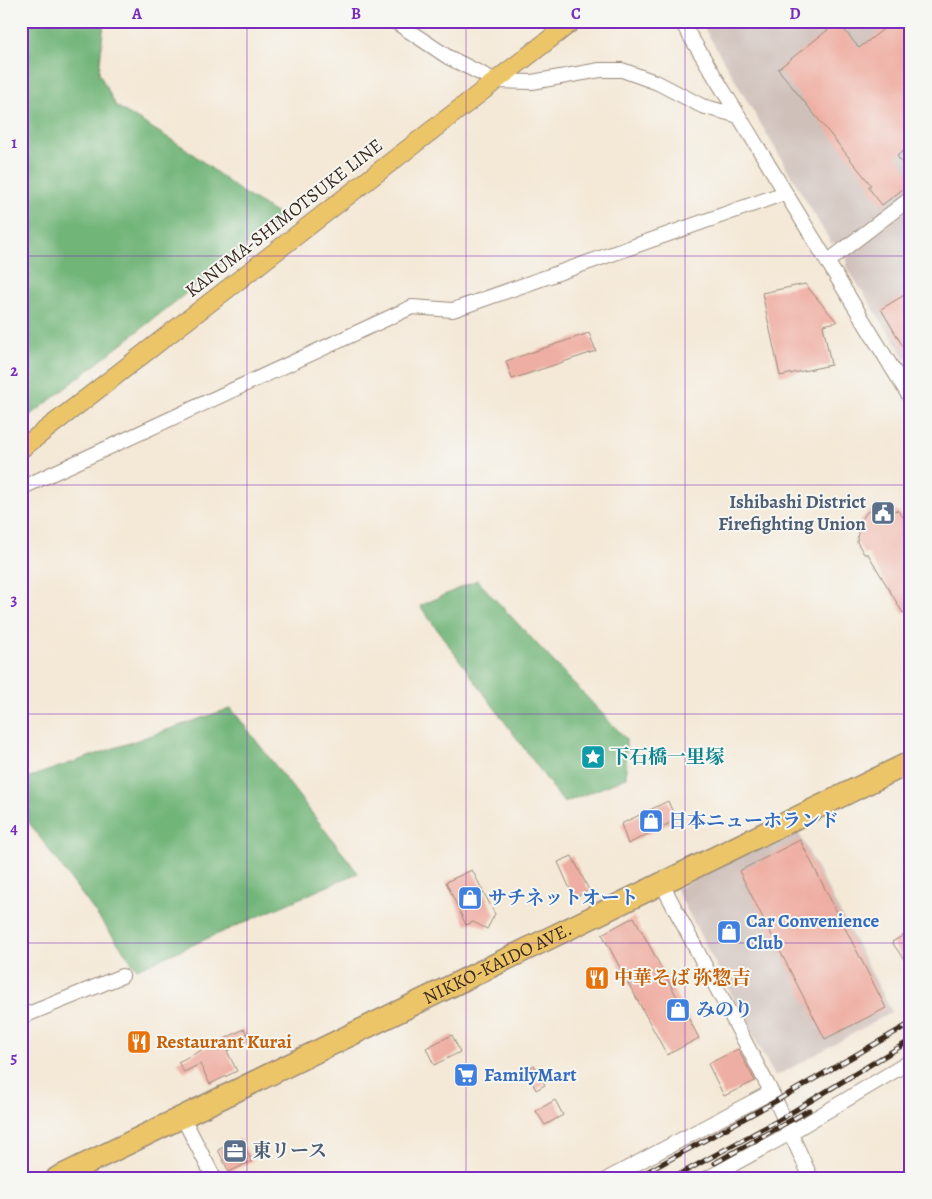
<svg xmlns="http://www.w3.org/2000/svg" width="932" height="1199" font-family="Alegreya,'Noto Serif JP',serif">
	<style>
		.industrial { fill: #cfc0ba }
		.forest { fill: #72b579; stroke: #56704c }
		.building { fill: #efaea3 }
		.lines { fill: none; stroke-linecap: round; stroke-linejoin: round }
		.minor-casing { stroke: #98897a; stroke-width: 16 }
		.major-casing { stroke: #98897a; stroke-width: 20 }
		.highway-casing { stroke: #98897a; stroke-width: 24 }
		.minor { stroke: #fff; stroke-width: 14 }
		.major { stroke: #edc569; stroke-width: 18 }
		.highway { stroke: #edc569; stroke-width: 21 }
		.rail-casing { stroke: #3b2a1e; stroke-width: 5 }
		.rail { stroke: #f6f6f2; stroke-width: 3; stroke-dasharray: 9; stroke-linecap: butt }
		.grid { fill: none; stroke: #7b2cbf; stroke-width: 1; stroke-opacity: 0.55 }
		.labels { text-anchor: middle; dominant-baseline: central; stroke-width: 4; stroke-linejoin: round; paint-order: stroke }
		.street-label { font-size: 19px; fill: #3b2a1e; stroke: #f6f6f2 }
		.service-label { font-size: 19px; font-weight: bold; fill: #4e5e75; stroke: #f6f6f2; text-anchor: end }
		.culture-label { font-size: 19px; font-weight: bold; fill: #0d838f; stroke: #f6f6f2; text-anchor: start }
		.shop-label { font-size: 19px; font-weight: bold; fill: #366cbe; stroke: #f6f6f2; text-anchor: start }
		.food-label { font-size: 19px; font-weight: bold; fill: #c56008; stroke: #f6f6f2; text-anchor: start }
		.neatline { fill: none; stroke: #7b2cbf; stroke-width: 2 }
		.grid-label { font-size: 16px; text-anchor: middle; font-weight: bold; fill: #7b2cbf }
	</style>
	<rect width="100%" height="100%" fill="#f6f6f2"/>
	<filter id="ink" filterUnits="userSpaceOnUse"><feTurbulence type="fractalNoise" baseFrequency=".02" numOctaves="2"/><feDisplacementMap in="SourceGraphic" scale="10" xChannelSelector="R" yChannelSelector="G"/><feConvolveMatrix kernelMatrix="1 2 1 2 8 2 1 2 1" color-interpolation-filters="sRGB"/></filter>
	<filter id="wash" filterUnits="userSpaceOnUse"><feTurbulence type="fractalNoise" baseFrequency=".0096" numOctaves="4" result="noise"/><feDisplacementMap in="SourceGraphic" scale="20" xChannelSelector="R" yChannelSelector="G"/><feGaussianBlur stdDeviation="1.12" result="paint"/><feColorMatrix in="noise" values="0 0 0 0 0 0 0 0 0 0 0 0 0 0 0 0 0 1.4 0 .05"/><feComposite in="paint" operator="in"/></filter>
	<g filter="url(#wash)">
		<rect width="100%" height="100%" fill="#f4e8d6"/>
		<path class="industrial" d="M 700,21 L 911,21 L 911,190 L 842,243 L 831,243 Z
			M 911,207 L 911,367 L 846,266 L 848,255 Z
			M 795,826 L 892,1012 L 775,1077 L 676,889 Z"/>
		<path class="forest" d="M 21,21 L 104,21 L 99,73 L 116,106 L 185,148 L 243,193 L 283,217 L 21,423 Z
			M 477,580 L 626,739 L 626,778 L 564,803 L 420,606 Z
			M 231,708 L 358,873 L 137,969 L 21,812 L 21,780 Z"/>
		<g id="blocks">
			<path class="building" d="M 894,21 L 911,21 L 911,145 L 897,156 L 911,175 L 911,183 L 882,205 L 868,187 L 871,185 L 778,69 L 838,22 L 859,48 Z
				M 805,284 L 837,322 L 823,325 L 831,365 L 780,376 L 762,293 Z
				M 911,291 L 911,360 L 881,309 Z
				M 589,333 L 596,351 L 512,379 L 506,361 Z
				M 879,507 L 898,511 L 911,526 L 911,608 L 903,613 L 868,554 L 864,554 L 857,542 L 859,523 L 867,512 Z
				M 668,801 L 676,820 L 628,844 L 621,824 Z
				M 800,840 L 886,1008 L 825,1039 L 739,871 Z
				M 572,856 L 589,890 L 574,898 L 558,862 Z
				M 472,870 L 495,914 L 487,929 L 473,922 L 466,925 L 446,882 Z
				M 634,917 L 699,1038 L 667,1055 L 602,934 Z
				M 911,931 L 911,970 L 892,942 Z
				M 244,1029 L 250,1039 L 227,1051 L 237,1071 L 210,1084 L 200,1064 L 184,1072 L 178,1062 Z
				M 452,1035 L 460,1052 L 434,1065 L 426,1048 Z
				M 738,1049 L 755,1081 L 724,1096 L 708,1064 Z
				M 534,1065 L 545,1085 L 536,1090 L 526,1070 Z
				M 555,1100 L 563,1115 L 545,1125 L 536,1111 Z
				M 240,1139 L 252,1161 L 229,1172 L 218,1150 Z"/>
		</g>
	</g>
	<g filter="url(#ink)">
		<use href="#blocks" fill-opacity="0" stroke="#98897a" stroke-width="1"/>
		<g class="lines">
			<defs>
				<path id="minor" d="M 394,21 L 448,57 L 496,81 L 532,82 L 600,70 L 622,70 L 658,83 L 702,106 L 739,116
					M 681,21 L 911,399
					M 827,262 L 911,198
					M 21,488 L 412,307 L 453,310 L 785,193
					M 662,884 L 776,1101 L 811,1178
					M 21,1017 L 122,976
					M 182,1116 L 214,1178
					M 609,1178 L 771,1092
					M 708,1178 L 792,1132 L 911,1061"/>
				<path id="major" d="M 21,449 L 573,21"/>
				<g id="highway">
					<path id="s1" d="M 57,1178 L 911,762"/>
				</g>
			</defs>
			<use href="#minor" class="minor-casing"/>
			<use href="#major" class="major-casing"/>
			<use href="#highway" class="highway-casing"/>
			<use href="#minor" class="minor"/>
			<use href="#major" class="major"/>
			<use href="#highway" class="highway"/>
			<defs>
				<path id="rail" d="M 715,1163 L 809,1110
					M 636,1178 L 776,1101 L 911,1023
					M 673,1178 L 779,1120 L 911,1040"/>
			</defs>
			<use href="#rail" class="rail-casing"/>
			<use href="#rail" class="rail"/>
		</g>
	</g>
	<path class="grid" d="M 247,21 L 247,1178M 466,21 L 466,1178M 685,21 L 685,1178M 21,256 L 911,256M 21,485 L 911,485M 21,714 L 911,714M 21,943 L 911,943"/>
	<defs>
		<symbol id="civic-square" viewBox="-11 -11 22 22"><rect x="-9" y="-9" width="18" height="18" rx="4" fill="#5c6f8a" stroke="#f6f6f2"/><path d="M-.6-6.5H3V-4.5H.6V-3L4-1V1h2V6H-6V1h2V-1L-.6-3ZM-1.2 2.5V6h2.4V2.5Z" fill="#fff"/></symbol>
		<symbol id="sight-square" viewBox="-11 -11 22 22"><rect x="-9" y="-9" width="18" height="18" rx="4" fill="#0f9aa8" stroke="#f6f6f2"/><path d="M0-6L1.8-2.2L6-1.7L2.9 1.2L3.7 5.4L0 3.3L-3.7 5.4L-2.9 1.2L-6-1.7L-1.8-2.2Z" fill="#fff"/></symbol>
		<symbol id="shop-square" viewBox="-11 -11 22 22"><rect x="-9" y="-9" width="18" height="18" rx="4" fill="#3f7fe0" stroke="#f6f6f2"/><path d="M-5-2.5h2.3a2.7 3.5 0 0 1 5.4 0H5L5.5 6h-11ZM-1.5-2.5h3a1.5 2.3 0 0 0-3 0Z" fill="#fff"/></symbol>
		<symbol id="restaurant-square" viewBox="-11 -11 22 22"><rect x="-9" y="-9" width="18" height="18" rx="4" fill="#e8710a" stroke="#f6f6f2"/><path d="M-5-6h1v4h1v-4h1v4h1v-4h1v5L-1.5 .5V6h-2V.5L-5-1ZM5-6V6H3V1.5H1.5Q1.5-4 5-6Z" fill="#fff"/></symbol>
		<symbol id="supermarket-square" viewBox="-11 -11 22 22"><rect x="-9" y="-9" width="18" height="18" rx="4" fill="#3f7fe0" stroke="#f6f6f2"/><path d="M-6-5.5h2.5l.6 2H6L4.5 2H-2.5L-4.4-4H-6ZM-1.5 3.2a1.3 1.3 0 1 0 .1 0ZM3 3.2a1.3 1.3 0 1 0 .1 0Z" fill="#fff"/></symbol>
		<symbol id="office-square" viewBox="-11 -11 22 22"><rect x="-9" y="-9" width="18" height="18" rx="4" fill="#5c6f8a" stroke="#f6f6f2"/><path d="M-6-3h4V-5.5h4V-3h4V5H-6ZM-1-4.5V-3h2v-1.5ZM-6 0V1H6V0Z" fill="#fff"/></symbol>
	</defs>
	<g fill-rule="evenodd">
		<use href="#civic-square" x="869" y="499" width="28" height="28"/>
		<use href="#sight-square" x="579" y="743" width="28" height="28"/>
		<use href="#shop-square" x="637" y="807" width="28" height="28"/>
		<use href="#shop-square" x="456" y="884" width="28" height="28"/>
		<use href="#shop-square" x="715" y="918" width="28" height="28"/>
		<use href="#restaurant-square" x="583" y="964" width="28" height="28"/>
		<use href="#shop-square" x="664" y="996" width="28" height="28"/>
		<use href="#restaurant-square" x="125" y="1028" width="28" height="28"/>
		<use href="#supermarket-square" x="452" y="1061" width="28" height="28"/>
		<use href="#office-square" x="221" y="1137" width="28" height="28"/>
	</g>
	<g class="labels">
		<g class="street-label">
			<text transform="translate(284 218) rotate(-38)">KANUMA-SHIMOTSUKE LINE</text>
			<text stroke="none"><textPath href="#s1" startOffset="490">NIKKO-KAIDO AVE.</textPath></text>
		</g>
		<g class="service-label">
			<text x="866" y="502">Ishibashi District<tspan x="866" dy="22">Firefighting Union</tspan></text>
			<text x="252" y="1151" text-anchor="start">東リース</text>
		</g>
		<g class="culture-label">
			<text x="610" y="757">下石橋一里塚</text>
		</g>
		<g class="shop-label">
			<text x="668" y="821">日本ニューホランド</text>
			<text x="488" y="898">サチネットオート</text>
			<text x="746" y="921">Car Convenience<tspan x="746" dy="22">Club</tspan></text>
			<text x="696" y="1010">みのり</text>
			<text x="484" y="1075">FamilyMart</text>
		</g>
		<g class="food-label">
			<text x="614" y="978">中華そば 弥惣吉</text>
			<text x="156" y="1042">Restaurant Kurai</text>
		</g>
	</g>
	<rect width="932" height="1199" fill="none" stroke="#f6f6f2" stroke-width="55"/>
	<rect x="28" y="28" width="876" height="1144" class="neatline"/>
	<g class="grid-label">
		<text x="137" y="19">A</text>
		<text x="356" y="19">B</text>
		<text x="576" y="19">C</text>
		<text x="795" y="19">D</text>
		<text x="14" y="148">1</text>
		<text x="14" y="376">2</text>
		<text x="14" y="605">3</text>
		<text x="14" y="834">4</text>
		<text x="14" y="1063">5</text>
	</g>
</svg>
